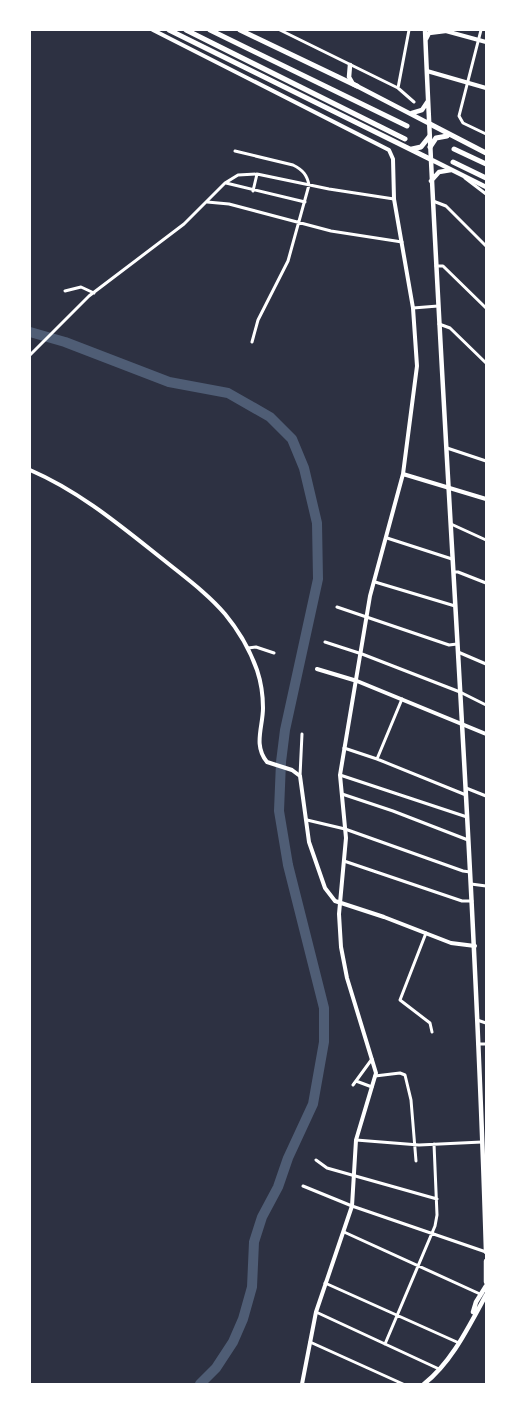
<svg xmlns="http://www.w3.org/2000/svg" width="516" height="1414" font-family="'Source Sans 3',sans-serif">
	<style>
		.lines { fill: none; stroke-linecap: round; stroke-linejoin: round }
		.river { stroke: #4f5d75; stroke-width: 10 }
		.minor { stroke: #fff; stroke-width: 3 }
		.tertiary { stroke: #fff; stroke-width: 4 }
		.secondary { stroke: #fff; stroke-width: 4.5 }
		.trunk { stroke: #fff; stroke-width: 5 }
	</style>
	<rect width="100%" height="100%" fill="#2d3142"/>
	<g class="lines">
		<path class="river" d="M 30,332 L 65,342 L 169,382 L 228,393 L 270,417 L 292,439 L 304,468 L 317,523 L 318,579 L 285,730 L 281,762 L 279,811 L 288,865 L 324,1008 L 324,1042 L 313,1104 L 288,1158 L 278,1187 L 262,1217 L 254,1242 L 252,1287 L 243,1319 L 233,1342 L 216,1368 L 200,1384"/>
		<path class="minor" d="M 280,30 L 398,88 L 414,102
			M 481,30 L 459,116 L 463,123 L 486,134
			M 398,88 L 409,30
			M 235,151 L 293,165 C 303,170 307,175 309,185 L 288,261 L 258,320 L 252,342
			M 465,178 L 486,194
			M 226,183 L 305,202
			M 253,191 L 257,174
			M 433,201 L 446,206 L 486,246
			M 207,202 L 229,204 L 331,231 L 402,242
			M 436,266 L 443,266 L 486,308
			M 65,291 L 81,287 L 94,293
			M 413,308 L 438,306
			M 439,324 L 450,328 L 486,363
			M 30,355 L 89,296 L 184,224 L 225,183 L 238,175 L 257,174 L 329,189 L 394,199
			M 447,448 L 486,461
			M 451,524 L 486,540
			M 387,538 L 452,559
			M 454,572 L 458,572 L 486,583
			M 375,582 L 455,606
			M 337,607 L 449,645 L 457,644
			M 325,642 L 362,654 L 460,692 L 486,705
			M 248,648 L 256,647 L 274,653
			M 458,652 L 486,664
			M 344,748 L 377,759 L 466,795
			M 377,759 L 402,699
			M 340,775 L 467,817
			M 300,776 L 302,734
			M 466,788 L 486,796
			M 342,794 L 393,811 L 468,840
			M 307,820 L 345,829 L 463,871 L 470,872
			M 344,861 L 462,901 L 472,901
			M 471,884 L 486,886
			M 426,933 L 400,1000 L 430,1023 L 432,1032
			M 477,1020 L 486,1023
			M 478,1044 L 486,1044
			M 375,1076 L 400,1073 L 405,1075 L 411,1100 L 416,1161
			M 356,1081 L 372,1087
			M 353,1085 L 372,1059
			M 356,1140 L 419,1145 L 482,1142
			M 316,1160 L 327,1168 L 437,1199
			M 303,1186 L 352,1206 L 486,1252
			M 344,1232 L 480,1294
			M 325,1283 L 459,1343
			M 316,1312 L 439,1369
			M 310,1342 L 403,1384
			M 385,1344 L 435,1226 L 437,1215 L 434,1144"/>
		<path class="tertiary" d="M 153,30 L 389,150 L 393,159 L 394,199 L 413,308 L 417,366 L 403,474 L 370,596 L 340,775 L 346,838 L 339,914 L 341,947 L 347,978 L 376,1073 L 356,1140 L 352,1206 L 316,1312 L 302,1384
			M 442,30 L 486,42
			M 427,71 L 486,88
			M 30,470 C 81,492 122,527 165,561 C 186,578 208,594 225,614 C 239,631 250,650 257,670 C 261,682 263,695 263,708 C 263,727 253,745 267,762 L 292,770 L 300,776 L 309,842 L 325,888 L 335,901 L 384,917 L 451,943 L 475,946
			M 403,474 L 486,499
			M 317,669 L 357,681 L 486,734"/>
		<path class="secondary" d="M 425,30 C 442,438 474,844 486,1252
			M 426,39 L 429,33 L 445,31
			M 350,65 L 349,77 L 353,84 L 430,124
			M 412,113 L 422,110 L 428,101
			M 430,159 L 486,187
			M 431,181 L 439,172 L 451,170
			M 486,1261 L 486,1282
			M 473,1312 L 476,1302 L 486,1286
			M 424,1384 C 452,1362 469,1326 486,1295"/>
		<path class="trunk" d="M 169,30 L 430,159
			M 186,30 L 405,139
			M 210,30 L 407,126
			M 240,30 L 357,86
			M 430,124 L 486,153
			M 430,147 L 436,138 L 447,136
			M 412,149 L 421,147 L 429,137
			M 454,149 L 486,164
			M 453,162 L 486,178"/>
	</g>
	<rect width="516" height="1414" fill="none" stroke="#ffffff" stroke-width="62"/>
</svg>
